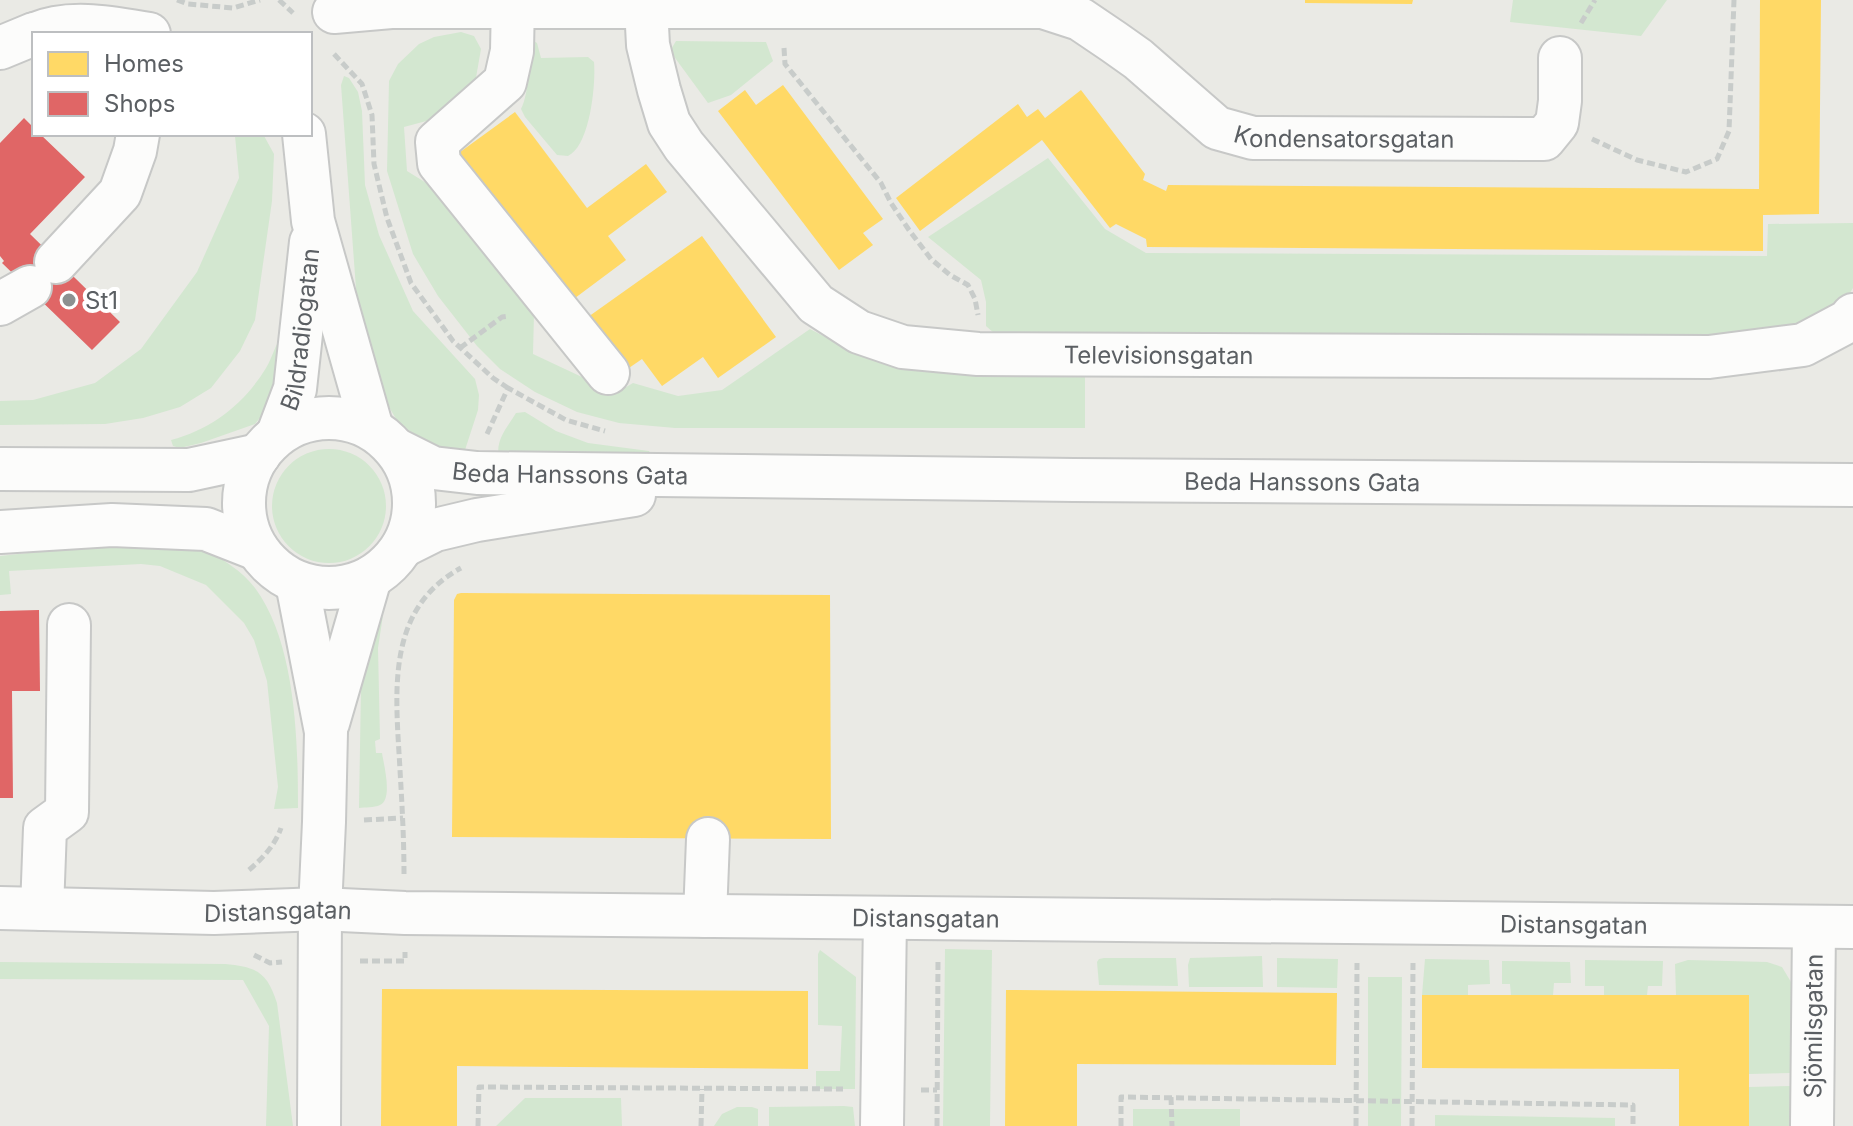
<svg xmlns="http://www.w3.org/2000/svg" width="1853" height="1126" font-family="Inter,sans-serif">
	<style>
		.green { fill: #d3e7d0 }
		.homes { fill: #ffd966 }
		.shops { fill: #e06666 }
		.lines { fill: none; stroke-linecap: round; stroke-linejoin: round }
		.minor-casing { stroke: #c7c8c7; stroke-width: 46 }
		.path { stroke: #c8ccca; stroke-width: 5; stroke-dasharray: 8 4; stroke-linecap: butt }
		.minor { stroke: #fcfcfb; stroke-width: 42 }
		.poi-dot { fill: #8d9090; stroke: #fff; stroke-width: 3 }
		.labels { text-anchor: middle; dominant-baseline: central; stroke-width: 8; stroke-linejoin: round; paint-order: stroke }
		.street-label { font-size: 24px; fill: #5b5f63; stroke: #fff }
		.poi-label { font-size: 24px; fill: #5b5f63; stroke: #fff; text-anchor: start }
	</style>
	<rect width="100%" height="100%" fill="#eaeae5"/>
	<path class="green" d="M 1513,0 L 1667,0 L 1641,36 L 1510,22 Z
		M 461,32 L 474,36 L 481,49 L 474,89 L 445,116 L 404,127 L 407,171 L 444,194 L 534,314 L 533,354 L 616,393 L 633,383 L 678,396 L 722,390 L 810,329 L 850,350 L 950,372 L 1085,376 L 1085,428 L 675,428 L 619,423 L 577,412 L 535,392 L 500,369 L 477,346 L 438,296 L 413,254 L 387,171 L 389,81 L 398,64 L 419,44 L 434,37 Z
		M 531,39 L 537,43 L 541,58 L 588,57 L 594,62 C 596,84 590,146 568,156 L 557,155 L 525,117 L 521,109 C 530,91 528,61 531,39 Z
		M 676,41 L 766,42 L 773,61 L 731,95 L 708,103 L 670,51 Z
		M 344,76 L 349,78 L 358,92 L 362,111 L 365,185 L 379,235 L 413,311 L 475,379 L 479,395 L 478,410 L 465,450 L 459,453 L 435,447 L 399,424 L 376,385 L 357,302 L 341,85 Z
		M 231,134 L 263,134 L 274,154 L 272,201 L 255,320 L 240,351 L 211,388 L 180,407 L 143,418 L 105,424 L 0,425 L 0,401 L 33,400 L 95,383 L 141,349 L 197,272 L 239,178 L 235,136 Z
		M 1048,158 L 1105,229 L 1146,253 L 1767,256 L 1768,224 L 1853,223 L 1853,288 C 1836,318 1779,330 1748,340 L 995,334 L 986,326 L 986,302 L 981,280 L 928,237 Z
		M 284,334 L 271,404 L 255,424 L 201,443 L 180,448 L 173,446 L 171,440 C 212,429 244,404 266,368 C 273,357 275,343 284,334 Z
		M 525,412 L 556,431 L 588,443 L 649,451 L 651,456 L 499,458 C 495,440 507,428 516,413 Z
		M272 506a57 57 0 1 1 114 0a57 57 0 1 1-114 0Z
		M 147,540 C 164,542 186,542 201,549 C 221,557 242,571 255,588 C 296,643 298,742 298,808 L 274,809 L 278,787 L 267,681 L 254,640 L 244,623 L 206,585 L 160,566 L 141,564 L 9,571 L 11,594 L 0,595 L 0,556 Z
		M 383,615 L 378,648 L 380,739 L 375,741 L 376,753 L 382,753 C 384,766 393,799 380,805 C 374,808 365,807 359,808 L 361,687 L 365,656 Z
		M 945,949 L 992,950 L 990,1126 L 943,1126 Z
		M 820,950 L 856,977 L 855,1089 L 816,1089 L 816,1071 L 840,1071 L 842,1026 L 818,1025 L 818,954 Z
		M 1262,956 L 1263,987 L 1189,987 L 1188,965 L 1190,958 Z
		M 1104,958 L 1176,958 L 1178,986 L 1099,985 L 1097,962 L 1099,959 Z
		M 1277,958 L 1338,959 L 1337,988 L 1277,987 Z
		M 1425,959 L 1489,960 L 1490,984 L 1468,985 L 1468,995 L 1422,995 Z
		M 1585,960 L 1663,961 L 1662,986 L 1648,986 L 1647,995 L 1604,995 L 1604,986 L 1585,986 Z
		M 1688,960 L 1767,962 L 1782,967 L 1791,982 L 1792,1001 L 1791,1073 L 1749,1074 L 1749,995 L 1676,995 L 1675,964 Z
		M 1502,961 L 1570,962 L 1571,983 L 1554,983 L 1553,995 L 1511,995 L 1510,984 L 1502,984 Z
		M 0,962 L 225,964 C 257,967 267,972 277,1003 L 293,1126 L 266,1126 L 269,1026 L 243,980 L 0,979 Z
		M 1368,977 L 1402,977 L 1401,1126 L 1368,1126 Z
		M 1792,1086 L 1792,1126 L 1749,1126 L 1749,1087 Z
		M 525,1098 L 621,1098 L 622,1126 L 496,1126 Z
		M 844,1106 L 853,1107 L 855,1126 L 769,1126 L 769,1107 Z
		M 737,1107 L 752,1107 L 758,1109 L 758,1126 L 714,1126 L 722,1114 Z
		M 1133,1109 L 1240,1109 L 1240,1126 L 1133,1126 Z
		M 1435,1115 L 1615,1118 L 1615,1126 L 1435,1126 Z"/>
	<path class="homes" d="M 1305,0 L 1413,0 L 1412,4 L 1305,3 Z
		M 1760,0 L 1821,0 L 1819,214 L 1763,215 L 1763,251 L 1147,247 L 1146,239 L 1116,224 L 1110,228 L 1042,140 L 920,231 L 896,198 L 1018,104 L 1027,117 L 1038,109 L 1045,118 L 1081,90 L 1145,174 L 1143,180 L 1166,191 L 1168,185 L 1759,189 Z
		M 783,85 L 883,219 L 863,233 L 873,245 L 839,270 L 718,111 L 745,90 L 756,105 Z
		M 515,112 L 587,208 L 646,164 L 667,192 L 608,236 L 626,260 L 567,304 L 456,155 Z
		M 702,236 L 776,337 L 718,378 L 703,357 L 662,386 L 642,359 L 626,370 L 588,317 Z
		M 461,593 L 830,595 L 831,839 L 452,837 L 454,600 L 457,594 Z
		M 382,989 L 808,991 L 808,1069 L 457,1066 L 457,1126 L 381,1126 Z
		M 1006,990 L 1337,993 L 1336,1065 L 1077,1064 L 1077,1126 L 1005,1126 Z
		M 1422,995 L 1749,995 L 1749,1126 L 1679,1126 L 1679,1069 L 1422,1068 Z"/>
	<path class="shops" d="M 24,118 L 34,128 L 34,134 L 40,134 L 85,177 L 30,234 L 120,322 L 92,350 L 2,263 L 4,261 L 0,256 L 0,143 Z
		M 39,610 L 40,691 L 12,691 L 13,798 L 0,798 L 0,611 Z"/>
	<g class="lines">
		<defs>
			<g id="minor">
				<path d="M 513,0 L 512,51 L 505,82 L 437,142 L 439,163 L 608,373"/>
				<path id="s1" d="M 646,7 L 648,45 L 659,90 L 669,123 L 684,146 L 816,304 L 859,332 L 903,347 L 978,354 L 1709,357 L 1803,345 L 1848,321 L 1853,315"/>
				<path id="s2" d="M 334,12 L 391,7 L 1043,7 L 1080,19 L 1114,42 L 1138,59 L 1217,128 L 1253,138 L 1544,139 L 1557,123 L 1560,101 L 1560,58"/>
				<path d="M 35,34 C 70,19 113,28 149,34"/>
				<path d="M 0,48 L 34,34"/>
				<path d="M 304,134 L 313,221 L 372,429"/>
				<path d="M 56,262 L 120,193 L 135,151 L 138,134"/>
				<path d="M 0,304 L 30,287"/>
				<circle cx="329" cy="503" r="85"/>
				<path id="s3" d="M 278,434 L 295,389 L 311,242"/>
				<path id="s4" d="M 395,449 L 433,468 L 477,473 L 1074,480 L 1853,485"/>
				<path d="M 0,469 L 189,470 L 259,455"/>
				<path d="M 0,532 L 112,525 L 206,529 L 257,549"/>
				<path d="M 403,546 L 435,530 L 477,520 L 634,495"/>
				<path d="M 297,583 L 326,732 L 324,822 L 320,909 L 319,1126"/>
				<path d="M 328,723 L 370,578"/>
				<path id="s5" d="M 0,908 L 214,913 L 320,909 L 405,913 L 1853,927"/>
				<path d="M 42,909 L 45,828 L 67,812 L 69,625"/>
				<path d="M 705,916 L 708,839"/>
				<path d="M 882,1126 L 885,918"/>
				<path id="s6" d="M 1812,1126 L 1814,927"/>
			</g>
		</defs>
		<use href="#minor" class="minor-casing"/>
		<path class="path" d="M 177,0 L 188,4 L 233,8 L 260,0
			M 279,0 L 293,13
			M 1581,23 L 1595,0
			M 784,48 L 785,64 L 881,183 L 891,203 L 909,230 L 931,259 L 950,275 L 968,285 L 975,299 L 978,315
			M 334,54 L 362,84 L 372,115 L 374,164 L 387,218 L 411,283 L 453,341 L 493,378 L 508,388
			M 1592,139 L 1637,160 L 1686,172 L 1717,159 L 1729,131 L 1734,0
			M 460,348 L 502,317 L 509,316
			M 487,434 L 508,388 L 566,420 L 605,431
			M 364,820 L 403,818
			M 249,870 C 263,858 275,845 281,828
			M 404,874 C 404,839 402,804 400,770 C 396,695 384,610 461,568
			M 254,955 L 270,963 L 282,962
			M 360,961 L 405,961 L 405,952
			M 921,1090 L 937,1090
			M 1171,1097 L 1172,1126
			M 478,1126 L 479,1087 L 843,1089
			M 701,1126 L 702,1089
			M 937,1126 L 938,959
			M 1121,1126 L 1121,1097 L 1633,1105 L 1633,1126
			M 1356,1126 L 1357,963
			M 1412,1126 L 1413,963"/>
		<use href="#minor" class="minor"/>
	</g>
	<circle class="poi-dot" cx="69" cy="300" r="8"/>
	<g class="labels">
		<g class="street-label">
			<text stroke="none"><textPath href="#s2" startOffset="1052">Kondensatorsgatan</textPath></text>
			<text stroke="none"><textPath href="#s3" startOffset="108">Bildradiogatan</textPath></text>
			<text stroke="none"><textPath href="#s1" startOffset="706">Televisionsgatan</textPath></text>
			<text stroke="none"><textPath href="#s4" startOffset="180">Beda Hanssons Gata</textPath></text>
			<text stroke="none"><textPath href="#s4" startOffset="912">Beda Hanssons Gata</textPath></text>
			<text stroke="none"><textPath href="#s5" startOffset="278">Distansgatan</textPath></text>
			<text stroke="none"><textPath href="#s5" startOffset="926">Distansgatan</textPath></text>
			<text stroke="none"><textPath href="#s5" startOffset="1574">Distansgatan</textPath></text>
			<text stroke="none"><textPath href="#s6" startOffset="100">Sjömilsgatan</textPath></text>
		</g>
		<g class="poi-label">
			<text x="85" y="300">St1</text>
		</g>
	</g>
	<rect x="32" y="32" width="280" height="104" fill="#ffffff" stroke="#bdbfc1" stroke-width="2"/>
	<rect x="48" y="52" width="40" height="24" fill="#ffd966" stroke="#bdbfc1" stroke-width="2"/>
	<text x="104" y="72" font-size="24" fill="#5b5f63">Homes</text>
	<rect x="48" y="92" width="40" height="24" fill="#e06666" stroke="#bdbfc1" stroke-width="2"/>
	<text x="104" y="112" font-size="24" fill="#5b5f63">Shops</text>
</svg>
